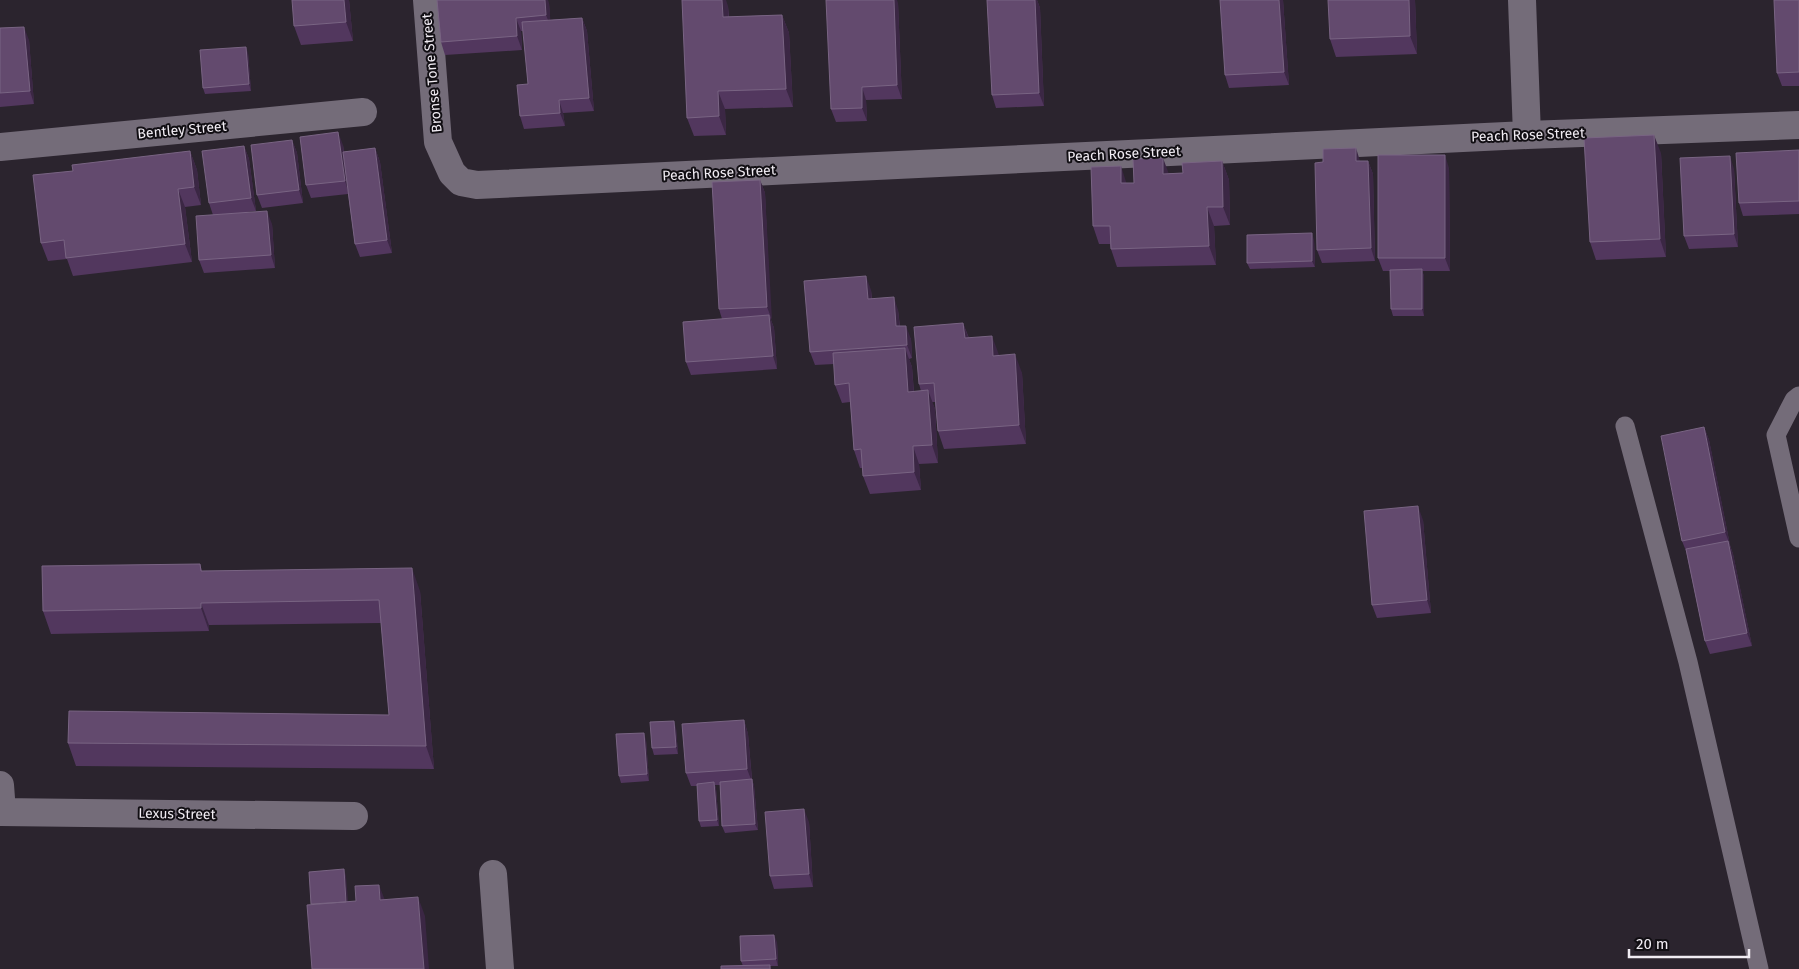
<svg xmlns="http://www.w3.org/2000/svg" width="1799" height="969" font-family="'Fira Sans',sans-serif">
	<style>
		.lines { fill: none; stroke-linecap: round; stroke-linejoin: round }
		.lane { stroke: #746c79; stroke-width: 19 }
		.street { stroke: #746c79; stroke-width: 28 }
		.wall { fill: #52375e }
		.shaded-wall { fill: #3b2744 }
		.building { fill: #634a6e; stroke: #796483 }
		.labels { text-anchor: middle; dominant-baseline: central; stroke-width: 4; stroke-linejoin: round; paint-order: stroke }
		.street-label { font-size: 14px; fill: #f1ecf3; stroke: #110e13 }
	</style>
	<rect width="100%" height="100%" fill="#2b242e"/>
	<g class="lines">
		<path class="lane" d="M 1799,396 L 1794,400 L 1776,435 L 1799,538
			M 1625,426 L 1688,662 L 1759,969"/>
		<path class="street" d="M 427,0 L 438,142 L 452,173 L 461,182 L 477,185 L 1527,135 L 1799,125
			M 1522,0 L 1527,135
			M 0,147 L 363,112
			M 0,785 L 2,812
			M 0,812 L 354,816
			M 493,874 L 500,969"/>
	</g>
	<path class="wall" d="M 349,0 L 353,41 L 301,45 L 294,26 Z
		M 987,0 L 1037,0 L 1040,8 L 1044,106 L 996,108 L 992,95 Z
		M 1283,0 L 1289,85 L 1229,88 L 1225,75 Z
		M 1415,0 L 1417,54 L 1336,57 L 1330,39 Z
		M 1799,0 L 1799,86 L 1782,86 L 1777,73 Z
		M 549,3 L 550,20 L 582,18 L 587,31 L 594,111 L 563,113 L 565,126 L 524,129 L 520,116 L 528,84 L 523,31 L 521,31 L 522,50 L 445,55 L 441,42 Z
		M 898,3 L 902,99 L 866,100 L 867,121 L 836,122 L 831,109 Z
		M 728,6 L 729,17 L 782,15 L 789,33 L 793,107 L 725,109 L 726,135 L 694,136 L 687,118 Z
		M 0,28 L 29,40 L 34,104 L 0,107 Z
		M 248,53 L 251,91 L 205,94 L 203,88 Z
		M 292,140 L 297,153 L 303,203 L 262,208 L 257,195 Z
		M 343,145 L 344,152 L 375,148 L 380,162 L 392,253 L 360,257 L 355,244 L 348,194 L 311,198 L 306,185 Z
		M 244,146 L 249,159 L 256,211 L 247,212 L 272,224 L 275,268 L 204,273 L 199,260 L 213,215 L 209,203 Z
		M 1799,150 L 1799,214 L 1743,216 L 1739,203 Z
		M 190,151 L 197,170 L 201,205 L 185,207 L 192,262 L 73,276 L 67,259 L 48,261 L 41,243 L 73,171 Z
		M 1661,153 L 1666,257 L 1596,260 L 1590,242 Z
		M 1222,161 L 1229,180 L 1230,225 L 1214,226 L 1216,265 L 1117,267 L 1111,249 L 1110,244 L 1099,244 L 1093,226 L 1127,183 L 1134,183 L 1169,173 L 1183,173 Z
		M 1360,161 L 1368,161 L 1373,174 L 1375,261 L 1322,263 L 1317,250 Z
		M 1449,168 L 1450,271 L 1422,271 L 1424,276 L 1424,316 L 1393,316 L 1391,309 L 1390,271 L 1383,271 L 1378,258 Z
		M 1734,169 L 1738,247 L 1689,249 L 1684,236 Z
		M 760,180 L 765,193 L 771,320 L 774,328 L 777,369 L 691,375 L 686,362 L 722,319 L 719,309 Z
		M 1314,240 L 1315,267 L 1250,269 L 1247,263 Z
		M 871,290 L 872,299 L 898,310 L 900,326 L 911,339 L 912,358 L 909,359 L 912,367 L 914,392 L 921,391 L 919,384 L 963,323 L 969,338 L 999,355 L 1022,373 L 1026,444 L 944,449 L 938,431 L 935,402 L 932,402 L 935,409 L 938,463 L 919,464 L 921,490 L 870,494 L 863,476 L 863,468 L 860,468 L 854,450 L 850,402 L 842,403 L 835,385 L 834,364 L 815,365 L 810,352 Z
		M 1704,427 L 1709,440 L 1730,545 L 1733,554 L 1752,646 L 1710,654 L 1705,641 L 1686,551 L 1682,541 Z
		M 1423,520 L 1431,613 L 1377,618 L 1372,605 Z
		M 200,564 L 202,571 L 420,591 L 434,769 L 76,766 L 68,743 L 389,715 L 381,623 L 209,625 L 209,631 L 51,634 L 43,611 Z
		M 744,720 L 748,734 L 752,779 L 754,786 L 758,830 L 725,833 L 722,826 L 720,785 L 715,785 L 716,789 L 719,826 L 701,827 L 699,821 L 697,786 L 691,786 L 686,773 Z
		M 676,728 L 678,754 L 654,755 L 652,748 Z
		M 646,740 L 649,781 L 621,783 L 619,776 Z
		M 809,822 L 813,887 L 774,889 L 770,876 Z
		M 777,942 L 778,966 L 770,966 L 771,969 L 721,969 L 743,966 L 741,961 Z"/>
	<path class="shaded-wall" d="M 344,0 L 349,0 L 353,41 L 346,22 Z
		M 545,0 L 548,0 L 549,3 L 551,28 L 546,15 Z
		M 722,0 L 726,0 L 728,6 L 729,36 L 723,17 Z
		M 894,0 L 897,0 L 898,3 L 902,99 L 897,85 Z
		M 1035,0 L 1037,0 L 1040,8 L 1044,106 L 1039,93 Z
		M 1279,0 L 1283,0 L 1289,85 L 1284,72 Z
		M 1409,0 L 1415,0 L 1417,54 L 1410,36 Z
		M 782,15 L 789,33 L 793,107 L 786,89 Z
		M 516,18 L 521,31 L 522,50 L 517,36 Z
		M 582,18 L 587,31 L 594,111 L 589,98 Z
		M 24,27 L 29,40 L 34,104 L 30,91 Z
		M 246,47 L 248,53 L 251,91 L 249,84 Z
		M 862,87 L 866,100 L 867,121 L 862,108 Z
		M 718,91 L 725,109 L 726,135 L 719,116 Z
		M 559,100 L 563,113 L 565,126 L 560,113 Z
		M 338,132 L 343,145 L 349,194 L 345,181 Z
		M 1654,135 L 1661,153 L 1666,257 L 1660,239 Z
		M 292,140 L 297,153 L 303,203 L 299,190 Z
		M 244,146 L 249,159 L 256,211 L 251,198 Z
		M 375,148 L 380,162 L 392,253 L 387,240 Z
		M 1356,148 L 1360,161 L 1361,174 L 1356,161 Z
		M 190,151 L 197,170 L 201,205 L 194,187 Z
		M 1445,155 L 1449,168 L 1450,271 L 1445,258 Z
		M 1730,156 L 1734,169 L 1738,247 L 1734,234 Z
		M 1163,158 L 1170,177 L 1163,174 Z
		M 1222,161 L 1229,180 L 1230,225 L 1223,207 Z
		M 1368,161 L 1373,174 L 1375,261 L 1371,248 Z
		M 1121,166 L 1127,185 L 1121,183 Z
		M 760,180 L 765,193 L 772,320 L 767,307 Z
		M 178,189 L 185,207 L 192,262 L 185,244 Z
		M 1207,207 L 1214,226 L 1216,265 L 1209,246 Z
		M 267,211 L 272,224 L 275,268 L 271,255 Z
		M 1312,233 L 1314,240 L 1315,267 L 1312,261 Z
		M 1422,269 L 1424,276 L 1424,316 L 1422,309 Z
		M 866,276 L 871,290 L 872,312 L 868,299 Z
		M 894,297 L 898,310 L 901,339 L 896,326 Z
		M 769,315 L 774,328 L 777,369 L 773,356 Z
		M 963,323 L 970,342 L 965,338 Z
		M 906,326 L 911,339 L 912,358 L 907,345 Z
		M 992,336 L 999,355 L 1000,374 L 993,356 Z
		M 905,348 L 912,367 L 915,411 L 908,392 Z
		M 1015,354 L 1022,373 L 1026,444 L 1019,425 Z
		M 928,390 L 935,409 L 938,463 L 932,445 Z
		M 1704,427 L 1709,440 L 1730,545 L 1725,532 Z
		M 913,446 L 919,464 L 921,490 L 914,472 Z
		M 1418,506 L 1423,520 L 1431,613 L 1427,600 Z
		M 1728,541 L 1733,554 L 1752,646 L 1747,633 Z
		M 412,568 L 420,591 L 434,769 L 426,746 Z
		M 201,603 L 209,625 L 209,631 L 201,608 Z
		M 744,720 L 748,734 L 752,782 L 747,769 Z
		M 674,721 L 676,728 L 678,754 L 676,747 Z
		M 644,733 L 646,740 L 649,781 L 647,774 Z
		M 752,779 L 754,786 L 758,830 L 755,824 Z
		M 714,782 L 716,789 L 719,826 L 717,820 Z
		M 804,809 L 809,822 L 813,887 L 809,874 Z
		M 344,869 L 346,876 L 349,913 L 347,907 Z
		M 379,885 L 386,903 L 380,900 Z
		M 418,897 L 425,916 L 429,969 L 424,969 Z
		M 774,935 L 777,942 L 778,966 L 776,959 Z"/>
	<path class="building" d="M 292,0 L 344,0 L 346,22 L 294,26 Z
		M 437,0 L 545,0 L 546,15 L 516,18 L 517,36 L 441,42 Z
		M 682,0 L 722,0 L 723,17 L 782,15 L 786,89 L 718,91 L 719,116 L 687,118 Z
		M 826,0 L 894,0 L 897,85 L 862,87 L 862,108 L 831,109 Z
		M 987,0 L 1035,0 L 1039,93 L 992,95 Z
		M 1220,0 L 1279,0 L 1284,72 L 1225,75 Z
		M 1328,0 L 1409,0 L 1410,36 L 1330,39 Z
		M 1774,0 L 1799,0 L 1799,72 L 1777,73 Z
		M 582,18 L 589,98 L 559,100 L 560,113 L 520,116 L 517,85 L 528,84 L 522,22 Z
		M 24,27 L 30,91 L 0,93 L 0,28 Z
		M 246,47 L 249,84 L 203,88 L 200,50 Z
		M 338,132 L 345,181 L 306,185 L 300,137 Z
		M 1654,135 L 1660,239 L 1590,242 L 1584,138 Z
		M 292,140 L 299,190 L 257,195 L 251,145 Z
		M 244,146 L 251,198 L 209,203 L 202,151 Z
		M 375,148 L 387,240 L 355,244 L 343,152 Z
		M 1356,148 L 1356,161 L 1368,161 L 1371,248 L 1317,250 L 1315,163 L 1323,162 L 1323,149 Z
		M 1799,150 L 1799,201 L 1739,203 L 1736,153 Z
		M 190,151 L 194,187 L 178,189 L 185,244 L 66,258 L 64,240 L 41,243 L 33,175 L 73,171 L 72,165 Z
		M 1378,155 L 1445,155 L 1445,258 L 1378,258 Z
		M 1730,156 L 1734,234 L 1684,236 L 1680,158 Z
		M 1163,158 L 1163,174 L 1183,173 L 1182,163 L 1222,161 L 1223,207 L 1207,207 L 1209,246 L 1111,249 L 1110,226 L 1093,226 L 1091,167 L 1121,166 L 1121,183 L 1134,183 L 1133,159 Z
		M 760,180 L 767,307 L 719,309 L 712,182 Z
		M 267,211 L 271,255 L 199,260 L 196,216 Z
		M 1312,233 L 1312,261 L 1247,263 L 1247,235 Z
		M 1422,269 L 1422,309 L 1391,309 L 1390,270 Z
		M 866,276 L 868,299 L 894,297 L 896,326 L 906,326 L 907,345 L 810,352 L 804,281 Z
		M 769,315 L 773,356 L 686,362 L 683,322 Z
		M 963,323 L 965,338 L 992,336 L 993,356 L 1015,354 L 1019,425 L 938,431 L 934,383 L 919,384 L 914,327 Z
		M 905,348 L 908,392 L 928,390 L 932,445 L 913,446 L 914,472 L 863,476 L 861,449 L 854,450 L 849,383 L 835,385 L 833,353 Z
		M 1704,427 L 1725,532 L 1682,541 L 1661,436 Z
		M 1418,506 L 1427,600 L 1372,605 L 1364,511 Z
		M 1728,541 L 1747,633 L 1705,641 L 1686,549 Z
		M 200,564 L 201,571 L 412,568 L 426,746 L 68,743 L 69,711 L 389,715 L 379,600 L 201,603 L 201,608 L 43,611 L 42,566 Z
		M 744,720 L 747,769 L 686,773 L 682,724 Z
		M 674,721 L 676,747 L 652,748 L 650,722 Z
		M 644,733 L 647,774 L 619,776 L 616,734 Z
		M 752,779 L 755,824 L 722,826 L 720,782 Z
		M 714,782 L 717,820 L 699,821 L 697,784 Z
		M 804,809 L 809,874 L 770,876 L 765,812 Z
		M 344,869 L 346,902 L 311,904 L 309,872 Z
		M 379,885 L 380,900 L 418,897 L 424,969 L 312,969 L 307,905 L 356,901 L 355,886 Z
		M 774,935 L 776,959 L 741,961 L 740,936 Z
		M 770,965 L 770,969 L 721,969 L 721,966 Z"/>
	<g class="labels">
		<g class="street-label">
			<text transform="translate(432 73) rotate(-95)">Bronse Tone Street</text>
			<text transform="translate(182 130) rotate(-5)">Bentley Street</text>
			<text transform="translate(1528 135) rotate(-2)">Peach Rose Street</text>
			<text transform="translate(1124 154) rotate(-3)">Peach Rose Street</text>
			<text transform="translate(719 173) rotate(-3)">Peach Rose Street</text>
			<text transform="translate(177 814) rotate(1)">Lexus Street</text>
		</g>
	</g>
	<path d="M1629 949v8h120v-8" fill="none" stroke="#f1ecf3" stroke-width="2.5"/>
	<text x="1636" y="949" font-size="15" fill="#f1ecf3" stroke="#110e13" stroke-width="4" paint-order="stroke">20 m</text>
</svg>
